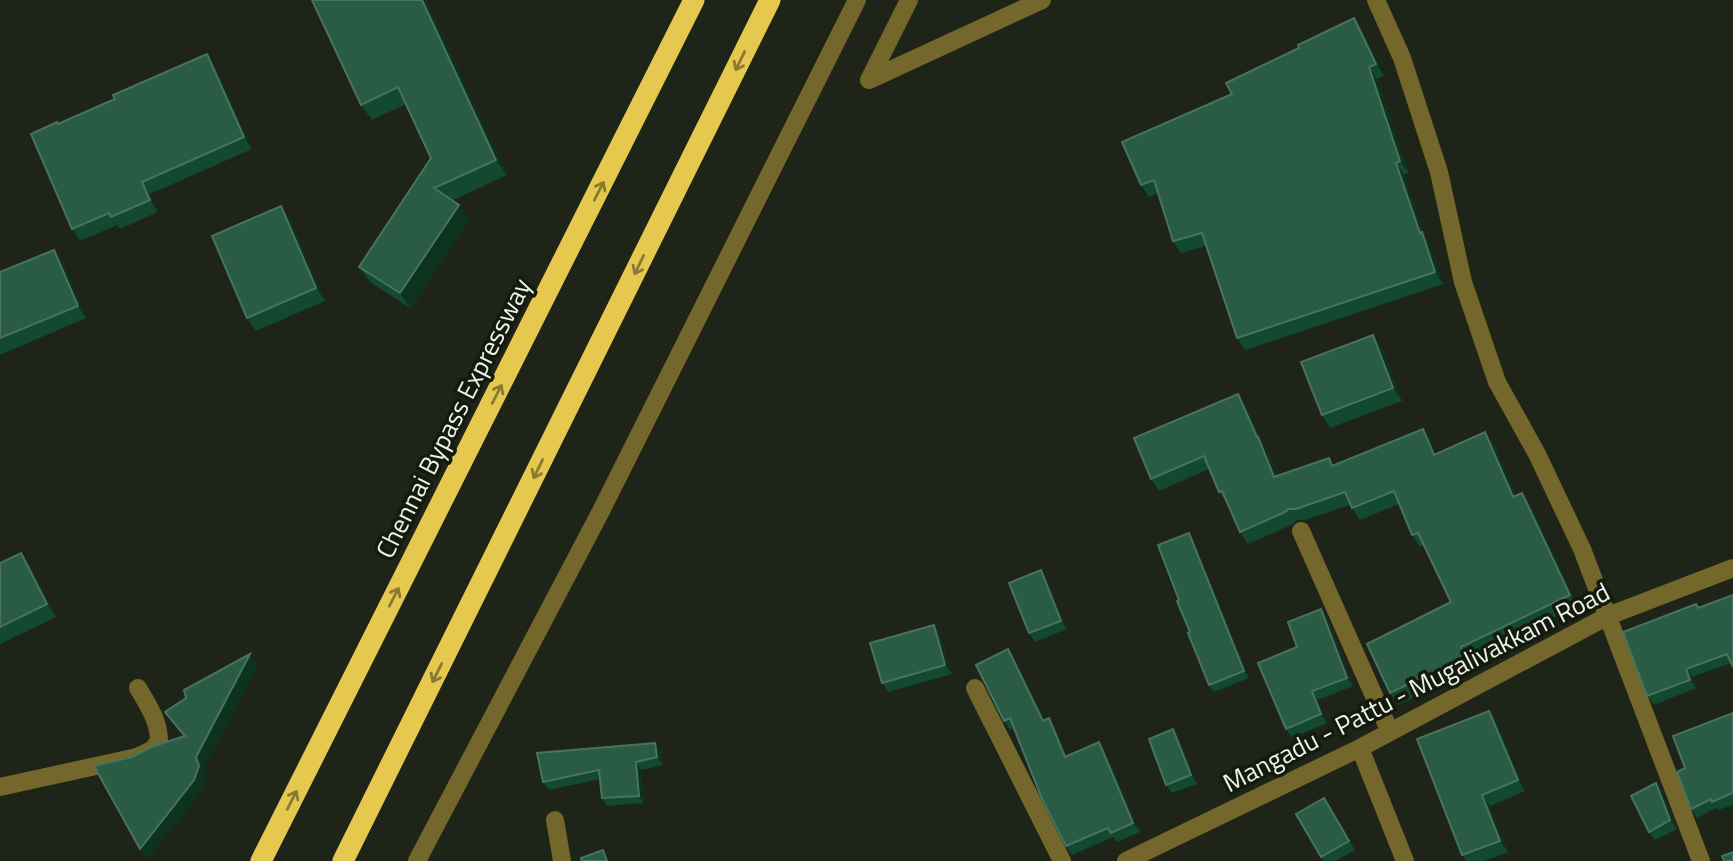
<svg xmlns="http://www.w3.org/2000/svg" width="1733" height="861" font-family="'Titillium Web',sans-serif">
	<style>
		.lines { fill: none; stroke-linecap: round; stroke-linejoin: round }
		.minor { stroke: #74672c; stroke-width: 18 }
		.highway { stroke: #e5c84d; stroke-width: 21 }
		.wall { fill: #134931 }
		.shaded-wall { fill: #0d321e }
		.building { fill: #2a5b45; stroke: #49735f; stroke-width: 2 }
		.oneway { stroke: #877a31 }
		.labels { text-anchor: middle; dominant-baseline: central; stroke-width: 7; stroke-linejoin: round; paint-order: stroke }
		.street-label { font-size: 26px; fill: #eef3ea; stroke: #151a0e }
	</style>
	<rect width="100%" height="100%" fill="#1e2417"/>
	<g class="lines">
		<path class="minor" d="M 1376,0 L 1402,58 L 1439,172 L 1463,282 L 1497,382 L 1537,454 L 1582,549 L 1701,861
			M 869,80 L 1042,0
			M 869,80 L 909,0
			M 1301,531 L 1390,732
			M 975,688 L 1062,861
			M 1360,748 L 1405,861
			M 0,787 L 137,757 L 152,750 L 159,741 C 159,721 148,705 138,688
			M 555,820 L 562,861
			M 417,861 L 601,511 L 857,0
			M 1126,861 L 1360,748 L 1608,616 L 1733,568"/>
		<path class="highway" d="M 261,861 L 694,0
			M 343,861 L 770,0"/>
	</g>
	<path class="wall" d="M 312,0 L 426,0 L 507,175 L 453,200 L 459,205 L 470,220 L 411,309 L 370,282 L 359,267 L 431,158 L 406,104 L 372,120 L 361,105 Z
		M 1354,18 L 1362,30 L 1384,76 L 1377,79 L 1409,173 L 1404,175 L 1426,238 L 1430,244 L 1443,284 L 1245,350 L 1237,338 L 1206,246 L 1181,253 L 1173,241 L 1158,193 L 1149,197 L 1141,185 L 1232,94 L 1299,48 Z
		M 215,66 L 252,149 L 150,194 L 158,212 L 120,229 L 117,225 L 80,241 L 72,229 L 59,124 Z
		M 290,219 L 325,301 L 256,331 L 247,318 Z
		M 54,250 L 63,262 L 86,318 L 0,355 L 0,272 Z
		M 1382,347 L 1402,401 L 1330,428 L 1322,415 Z
		M 1238,394 L 1246,405 L 1263,444 L 1267,449 L 1278,476 L 1334,465 L 1423,429 L 1431,441 L 1436,454 L 1494,444 L 1516,496 L 1522,493 L 1531,505 L 1578,606 L 1469,659 L 1474,669 L 1398,705 L 1390,693 L 1451,602 L 1424,545 L 1420,547 L 1412,535 L 1399,504 L 1360,520 L 1350,505 L 1305,520 L 1297,520 L 1291,525 L 1248,544 L 1240,532 L 1228,504 L 1219,492 L 1209,469 L 1159,491 L 1151,479 Z
		M 1189,533 L 1193,540 L 1249,678 L 1214,692 L 1209,685 L 1179,600 Z
		M 0,563 L 30,565 L 56,617 L 0,644 Z
		M 1047,579 L 1067,629 L 1035,642 L 1029,633 Z
		M 1733,595 L 1731,663 L 1692,677 L 1696,688 L 1654,705 L 1647,696 L 1699,607 Z
		M 1321,609 L 1327,618 L 1353,686 L 1318,700 L 1327,723 L 1292,738 L 1286,729 L 1297,647 Z
		M 934,625 L 940,634 L 952,674 L 888,692 L 882,683 Z
		M 1014,658 L 1044,720 L 1055,727 L 1067,756 L 1099,742 L 1105,751 L 1140,832 L 1117,842 L 1113,837 L 1072,855 L 1066,846 L 1014,728 L 1010,730 L 1004,721 Z
		M 1489,711 L 1497,722 L 1525,791 L 1490,806 L 1508,852 L 1484,861 L 1466,861 L 1462,855 Z
		M 1733,713 L 1733,805 L 1718,810 L 1716,808 L 1697,818 L 1691,809 L 1685,768 Z
		M 1179,738 L 1197,784 L 1172,793 L 1166,785 Z
		M 660,750 L 663,765 L 641,770 L 644,803 L 607,806 L 602,798 L 600,779 L 549,790 L 543,782 Z
		M 1662,792 L 1677,829 L 1655,840 L 1649,832 Z
		M 1330,806 L 1355,850 L 1335,861 L 1324,861 L 1321,857 Z"/>
	<path class="shaded-wall" d="M 422,0 L 426,0 L 507,175 L 496,160 Z
		M 1354,18 L 1362,30 L 1384,76 L 1376,64 Z
		M 207,54 L 215,66 L 252,149 L 244,137 Z
		M 1369,67 L 1377,79 L 1409,173 L 1400,161 Z
		M 1396,163 L 1404,175 L 1426,238 L 1430,244 L 1443,284 L 1435,272 L 1420,233 Z
		M 142,182 L 150,194 L 158,212 L 150,200 Z
		M 459,205 L 470,220 L 411,309 L 400,293 Z
		M 281,206 L 290,219 L 325,301 L 316,288 Z
		M 54,250 L 63,262 L 86,318 L 78,306 Z
		M 1373,335 L 1382,347 L 1402,401 L 1393,388 Z
		M 1238,394 L 1246,405 L 1263,444 L 1267,449 L 1283,489 L 1274,477 Z
		M 1423,429 L 1431,441 L 1442,467 L 1434,455 Z
		M 1485,432 L 1494,444 L 1521,509 L 1513,497 Z
		M 1522,493 L 1531,505 L 1578,606 L 1570,595 Z
		M 1189,533 L 1193,540 L 1249,678 L 1244,671 Z
		M 21,553 L 30,565 L 56,617 L 47,604 Z
		M 1041,570 L 1047,579 L 1067,629 L 1061,621 Z
		M 1321,609 L 1327,618 L 1353,686 L 1347,678 Z
		M 934,625 L 940,634 L 952,674 L 945,665 Z
		M 1461,647 L 1469,659 L 1474,669 L 1465,657 Z
		M 1008,649 L 1014,658 L 1049,729 L 1043,721 Z
		M 250,654 L 258,666 L 204,769 L 207,777 L 202,792 L 148,860 L 140,849 L 196,757 Z
		M 1686,669 L 1692,677 L 1696,688 L 1690,680 Z
		M 1312,691 L 1318,700 L 1327,723 L 1321,714 Z
		M 1489,711 L 1497,722 L 1525,791 L 1518,780 Z
		M 1049,718 L 1055,727 L 1071,766 L 1065,757 Z
		M 1173,729 L 1179,738 L 1197,784 L 1191,775 Z
		M 1099,742 L 1105,751 L 1140,832 L 1133,823 Z
		M 655,743 L 660,750 L 663,765 L 657,757 Z
		M 636,762 L 641,770 L 644,803 L 639,796 Z
		M 1656,783 L 1662,792 L 1677,829 L 1670,820 Z
		M 1482,795 L 1490,806 L 1508,852 L 1500,841 Z
		M 1324,798 L 1330,806 L 1355,850 L 1349,841 Z"/>
	<path class="building" d="M 312,0 L 422,0 L 496,160 L 434,188 L 459,205 L 400,293 L 359,267 L 431,158 L 398,87 L 361,105 Z
		M 1354,18 L 1376,64 L 1369,67 L 1400,161 L 1396,163 L 1420,233 L 1422,232 L 1435,272 L 1237,338 L 1202,233 L 1173,241 L 1154,180 L 1141,185 L 1122,142 L 1232,94 L 1226,83 L 1299,48 L 1298,45 Z
		M 207,54 L 244,137 L 142,182 L 150,200 L 111,217 L 109,213 L 72,229 L 31,134 L 57,122 L 58,124 L 115,99 L 113,95 Z
		M 281,206 L 316,288 L 247,318 L 212,236 Z
		M 54,250 L 78,306 L 0,338 L 0,272 Z
		M 1373,335 L 1393,388 L 1322,415 L 1301,362 Z
		M 1238,394 L 1257,437 L 1258,437 L 1274,477 L 1329,458 L 1332,466 L 1423,429 L 1434,455 L 1485,432 L 1513,497 L 1522,493 L 1570,595 L 1461,647 L 1465,657 L 1390,693 L 1367,644 L 1451,602 L 1418,533 L 1412,535 L 1394,491 L 1352,508 L 1345,492 L 1296,509 L 1289,509 L 1283,513 L 1240,532 L 1222,491 L 1219,492 L 1204,456 L 1151,479 L 1134,438 Z
		M 1189,533 L 1244,671 L 1209,685 L 1188,633 L 1190,632 L 1177,601 L 1179,600 L 1158,545 Z
		M 21,553 L 47,604 L 0,627 L 0,563 Z
		M 1041,570 L 1061,621 L 1029,633 L 1009,583 Z
		M 1733,595 L 1733,667 L 1727,654 L 1686,669 L 1690,680 L 1647,696 L 1623,632 L 1696,604 L 1698,608 Z
		M 1321,609 L 1347,678 L 1312,691 L 1321,714 L 1286,729 L 1258,663 L 1297,647 L 1288,622 Z
		M 934,625 L 945,665 L 882,683 L 870,643 Z
		M 1008,649 L 1043,721 L 1049,718 L 1065,757 L 1099,742 L 1133,823 L 1111,833 L 1108,828 L 1066,846 L 1042,799 L 1010,718 L 1004,721 L 976,665 Z
		M 250,654 L 196,757 L 199,766 L 194,780 L 140,849 L 94,766 L 132,757 L 151,747 L 185,736 L 165,712 L 186,698 L 184,690 Z
		M 1489,711 L 1518,780 L 1482,795 L 1500,841 L 1462,855 L 1417,739 Z
		M 1733,713 L 1733,793 L 1712,802 L 1711,799 L 1691,809 L 1677,772 L 1685,768 L 1673,736 Z
		M 1173,729 L 1191,775 L 1166,785 L 1149,739 Z
		M 655,743 L 657,757 L 636,762 L 639,796 L 602,798 L 599,770 L 543,782 L 537,753 Z
		M 1656,783 L 1670,820 L 1649,832 L 1631,796 Z
		M 1324,798 L 1349,841 L 1321,857 L 1296,814 Z
		M 603,850 L 607,861 L 582,861 L 581,858 Z
		M 1733,852 L 1733,861 L 1724,861 L 1722,856 Z"/>
	<defs><path id="oneway-shaft" d="M-6 0H5M1.5-3L5.5 0L1.5 3" fill="none" stroke-width="1.6" stroke-linecap="round" stroke-linejoin="round" transform="scale(1.75)"/></defs>
	<g class="oneway">
		<use href="#oneway-shaft" transform="translate(740 61) rotate(116)"/>
		<use href="#oneway-shaft" transform="translate(599 191) rotate(-63)"/>
		<use href="#oneway-shaft" transform="translate(639 265) rotate(116)"/>
		<use href="#oneway-shaft" transform="translate(497 394) rotate(-63)"/>
		<use href="#oneway-shaft" transform="translate(538 469) rotate(116)"/>
		<use href="#oneway-shaft" transform="translate(394 597) rotate(-63)"/>
		<use href="#oneway-shaft" transform="translate(437 673) rotate(116)"/>
		<use href="#oneway-shaft" transform="translate(292 800) rotate(-63)"/>
	</g>
	<g class="labels">
		<g class="street-label">
			<text transform="translate(453 418) rotate(-63)">Chennai Bypass Expressway</text>
			<text transform="translate(1416 687) rotate(-27)">Mangadu - Pattu - Mugalivakkam Road</text>
		</g>
	</g>
</svg>
